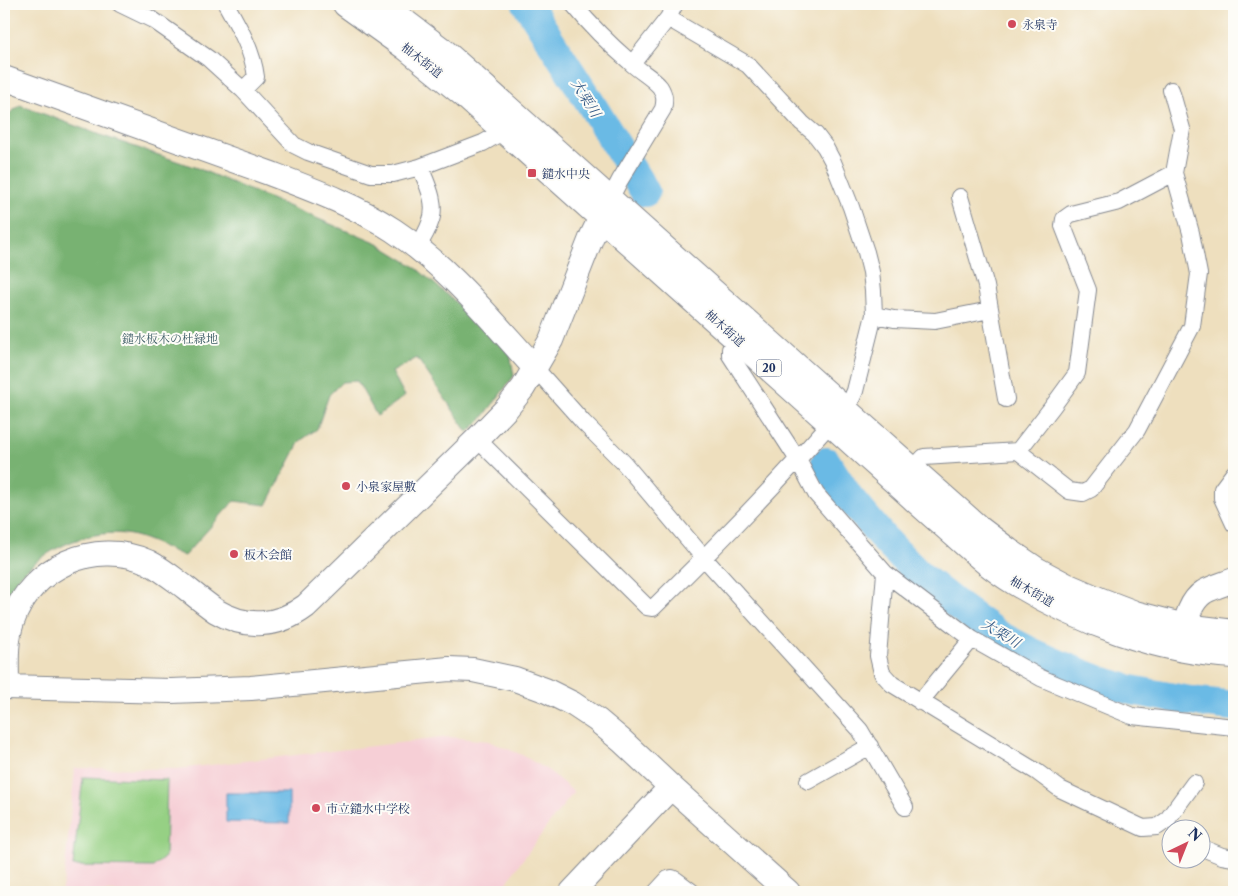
<svg xmlns="http://www.w3.org/2000/svg" width="1238" height="896" font-family="'Libre Caslon Text','Noto Serif JP',serif">
	<style>
		.built { fill: #f6cfd6 }
		.green { fill: #96d084; stroke: #588071 }
		.forest { fill: #78b272; stroke: #4a7068 }
		.water { fill: #6abae5; stroke: #4274a2 }
		.lines { fill: none; stroke-linecap: round; stroke-linejoin: round }
		.river { stroke: #6abae5; stroke-width: 30 }
		.street-casing { stroke: #84878e; stroke-width: 18 }
		.secondary-casing { stroke: #84878e; stroke-width: 26 }
		.primary-casing { stroke: #84878e; stroke-width: 28 }
		.street { stroke: #fff; stroke-width: 16 }
		.secondary { stroke: #fff; stroke-width: 24 }
		.primary { stroke: #fff; stroke-width: 26 }
		.poi-dot { fill: #d1495b; stroke: #fdfcf7; stroke-width: 2 }
		.labels { text-anchor: middle; dominant-baseline: central; stroke-width: 4; stroke-linejoin: round; paint-order: stroke }
		.shield { fill: #fdfcf7; stroke: #5f6c8c; stroke-width: 1 }
		.shield-label { font-size: 11px; font-weight: bold; fill: #1b2f5e }
		.poi-label { font-size: 12px; fill: #1b2f5e; stroke: #fdfcf7; text-anchor: start }
		.street-label { font-size: 12px; fill: #1b2f5e; stroke: #fdfcf7 }
		.park-label { font-size: 12px; fill: #405f69; stroke: #fdfcf7 }
		.water-label { font-size: 14px; font-style: italic; fill: #335986; stroke: #fdfcf7 }
	</style>
	<rect width="100%" height="100%" fill="#fdfcf7"/>
	<filter id="ink" filterUnits="userSpaceOnUse"><feTurbulence type="fractalNoise" baseFrequency=".02" numOctaves="2"/><feDisplacementMap in="SourceGraphic" scale="10" xChannelSelector="R" yChannelSelector="G"/><feConvolveMatrix kernelMatrix="1 2 1 2 8 2 1 2 1" color-interpolation-filters="sRGB"/></filter>
	<filter id="wash" filterUnits="userSpaceOnUse"><feTurbulence type="fractalNoise" baseFrequency=".0096" numOctaves="4" result="noise"/><feDisplacementMap in="SourceGraphic" scale="20" xChannelSelector="R" yChannelSelector="G"/><feGaussianBlur stdDeviation="1.12" result="paint"/><feColorMatrix in="noise" values="0 0 0 0 0 0 0 0 0 0 0 0 0 0 0 0 0 1.4 0 .05"/><feComposite in="paint" operator="in"/></filter>
	<g filter="url(#wash)">
		<rect width="100%" height="100%" fill="#eedfbe"/>
		<path class="built" d="M 450,737 L 489,741 L 522,755 L 549,771 L 574,792 L 548,825 L 518,866 L 501,892 L 61,892 L 64,879 L 75,768 L 177,769 Z"/>
		<path class="green" d="M 83,777 L 167,780 L 165,857 L 153,867 L 73,866 Z"/>
		<path class="forest" d="M 20,105 L 97,134 L 197,168 L 378,244 L 414,266 L 452,299 L 510,353 L 514,376 L 481,420 L 468,432 L 417,358 L 392,372 L 405,396 L 377,416 L 357,381 L 342,382 L 329,395 L 317,429 L 300,441 L 267,505 L 234,501 L 184,556 C 167,549 149,539 131,535 C 94,527 49,547 23,573 C 14,581 9,591 4,601 L 4,118 Z"/>
		<path class="water" d="M 226,793 L 289,793 L 289,823 L 226,822 Z"/>
		<g class="lines">
			<path class="river" d="M 527,4 L 591,104 L 645,192
				M 826,462 L 848,496 L 883,538 L 919,575 L 958,606 L 1000,636 L 1035,654 L 1065,667 L 1098,680 L 1131,690 L 1190,701 L 1234,706"/>
		</g>
	</g>
	<g filter="url(#ink)">
		<g class="lines">
			<defs>
				<path id="street" d="M 120,4 L 153,20 L 209,59 L 243,90 L 294,145 L 308,152 L 371,174 L 393,174 L 420,167 L 483,143 L 504,131
					M 226,4 C 239,27 253,51 256,77 L 243,90
					M 573,4 C 590,25 609,44 630,62 C 639,71 652,77 660,87 C 665,95 665,101 663,109 L 620,180 L 610,199
					M 632,64 L 668,18 L 675,4
					M 960,197 L 986,286 L 1006,399
					M 417,248 C 422,240 427,232 430,223 C 438,204 427,184 420,167
					M 874,315 L 894,319 L 935,321 L 990,310
					M 736,339 L 730,349 L 730,355 L 798,460 L 816,494 L 885,573 L 878,656 L 882,673 L 892,684 L 1037,772 L 1060,789 L 1143,828 L 1157,827 L 1167,820 L 1194,783
					M 535,368 L 583,422 L 623,462 L 704,558 L 860,730 L 905,807
					M 477,439 L 647,607 L 653,608 C 722,541 788,472 851,400 L 855,391 L 874,315 L 873,291 L 871,272 L 866,252 L 851,207 L 833,162 L 825,147 L 815,134 L 802,123 L 748,65 L 668,18
					M 1018,451 L 1069,491 L 1083,493 L 1091,489 L 1137,430 L 1192,326 L 1199,274 L 1191,233 L 1174,173
					M 912,470 L 924,457 L 1018,451 L 1053,406 L 1077,373 L 1088,290 L 1063,226 L 1064,219 L 1071,214 L 1119,202 L 1174,173 L 1182,129 L 1171,90
					M 1234,473 L 1222,489 L 1222,498 L 1234,524
					M 885,573 L 972,639 L 1041,678 L 1132,716 L 1234,727
					M 920,702 L 972,639
					M 808,781 L 870,746
					M 1200,847 L 1222,856 L 1234,858
					M 656,892 L 668,879 L 672,878 L 676,880 L 692,892"/>
				<path id="secondary" d="M 4,78 L 269,173 C 311,189 355,205 393,230 C 449,267 491,320 535,368
					M 1180,646 C 1185,628 1187,603 1204,592 C 1213,587 1224,584 1234,580
					M 4,687 L 171,691 L 251,688 L 449,669 L 473,670 L 515,679 L 545,690 L 573,704 L 597,720 L 622,741 L 671,787 L 788,892
					M 7,687 C 7,666 5,642 12,622 C 30,567 95,538 148,562 C 162,569 174,579 186,588 C 196,596 206,604 216,611 C 246,629 278,627 306,606 L 477,439 L 507,408 L 523,388 L 551,340 L 592,236 L 609,201
					M 572,892 L 671,787"/>
				<path id="primary" d="M 346,4 L 406,47 L 465,95 C 586,204 708,314 831,423 C 868,456 905,491 943,524 C 966,544 988,566 1015,582 C 1081,622 1157,651 1234,655
					M 380,4 L 445,53 L 472,77 L 866,429 L 979,529 L 1008,551 L 1036,570 L 1066,586 L 1101,601 L 1135,614 L 1185,627 L 1234,633"/>
			</defs>
			<use href="#street" class="street-casing"/>
			<use href="#secondary" class="secondary-casing"/>
			<use href="#primary" class="primary-casing"/>
			<use href="#street" class="street"/>
			<use href="#secondary" class="secondary"/>
			<use href="#primary" class="primary"/>
		</g>
	</g>
	<g class="poi-dot">
		<circle cx="1012" cy="24" r="5"/>
		<rect x="527" y="168" width="10" height="10" rx="2.5"/>
		<circle cx="346" cy="486" r="5"/>
		<circle cx="234" cy="554" r="5"/>
		<circle cx="316" cy="808" r="5"/>
	</g>
	<g class="labels">
		<rect class="shield" x="756.5" y="359.5" width="25" height="17" rx="4"/>
		<g class="shield-label">
			<text x="769" y="368">20</text>
		</g>
		<g class="poi-label">
			<text x="1022" y="24">永泉寺</text>
			<text x="542" y="173">鑓水中央</text>
			<text x="356" y="486">小泉家屋敷</text>
			<text x="244" y="554">板木会館</text>
			<text x="326" y="808">市立鑓水中学校</text>
		</g>
		<g class="street-label">
			<text transform="translate(422 60) rotate(38)">柚木街道</text>
			<text transform="translate(725 328) rotate(42)">柚木街道</text>
			<text transform="translate(1032 591) rotate(30)">柚木街道</text>
		</g>
		<g class="park-label">
			<text x="170" y="338">鑓水板木の杜緑地</text>
		</g>
		<g class="water-label">
			<text transform="translate(586 98) rotate(58)">大栗川</text>
			<text transform="translate(1001 633) rotate(31)">大栗川</text>
		</g>
	</g>
	<rect width="1238" height="896" fill="none" stroke="#fdfcf7" stroke-width="20"/>
	<g transform="translate(1186 844) rotate(43)"><circle r="24" fill="#fdfcf7" stroke="#a3aaba"/>
	<path d="M0-4L9 19L0 12L-9 19Z" fill="#d1495b"/>
	<text y="-8" font-size="14" font-weight="bold" text-anchor="middle" fill="#1b2f5e">N</text>
	</g>
</svg>
